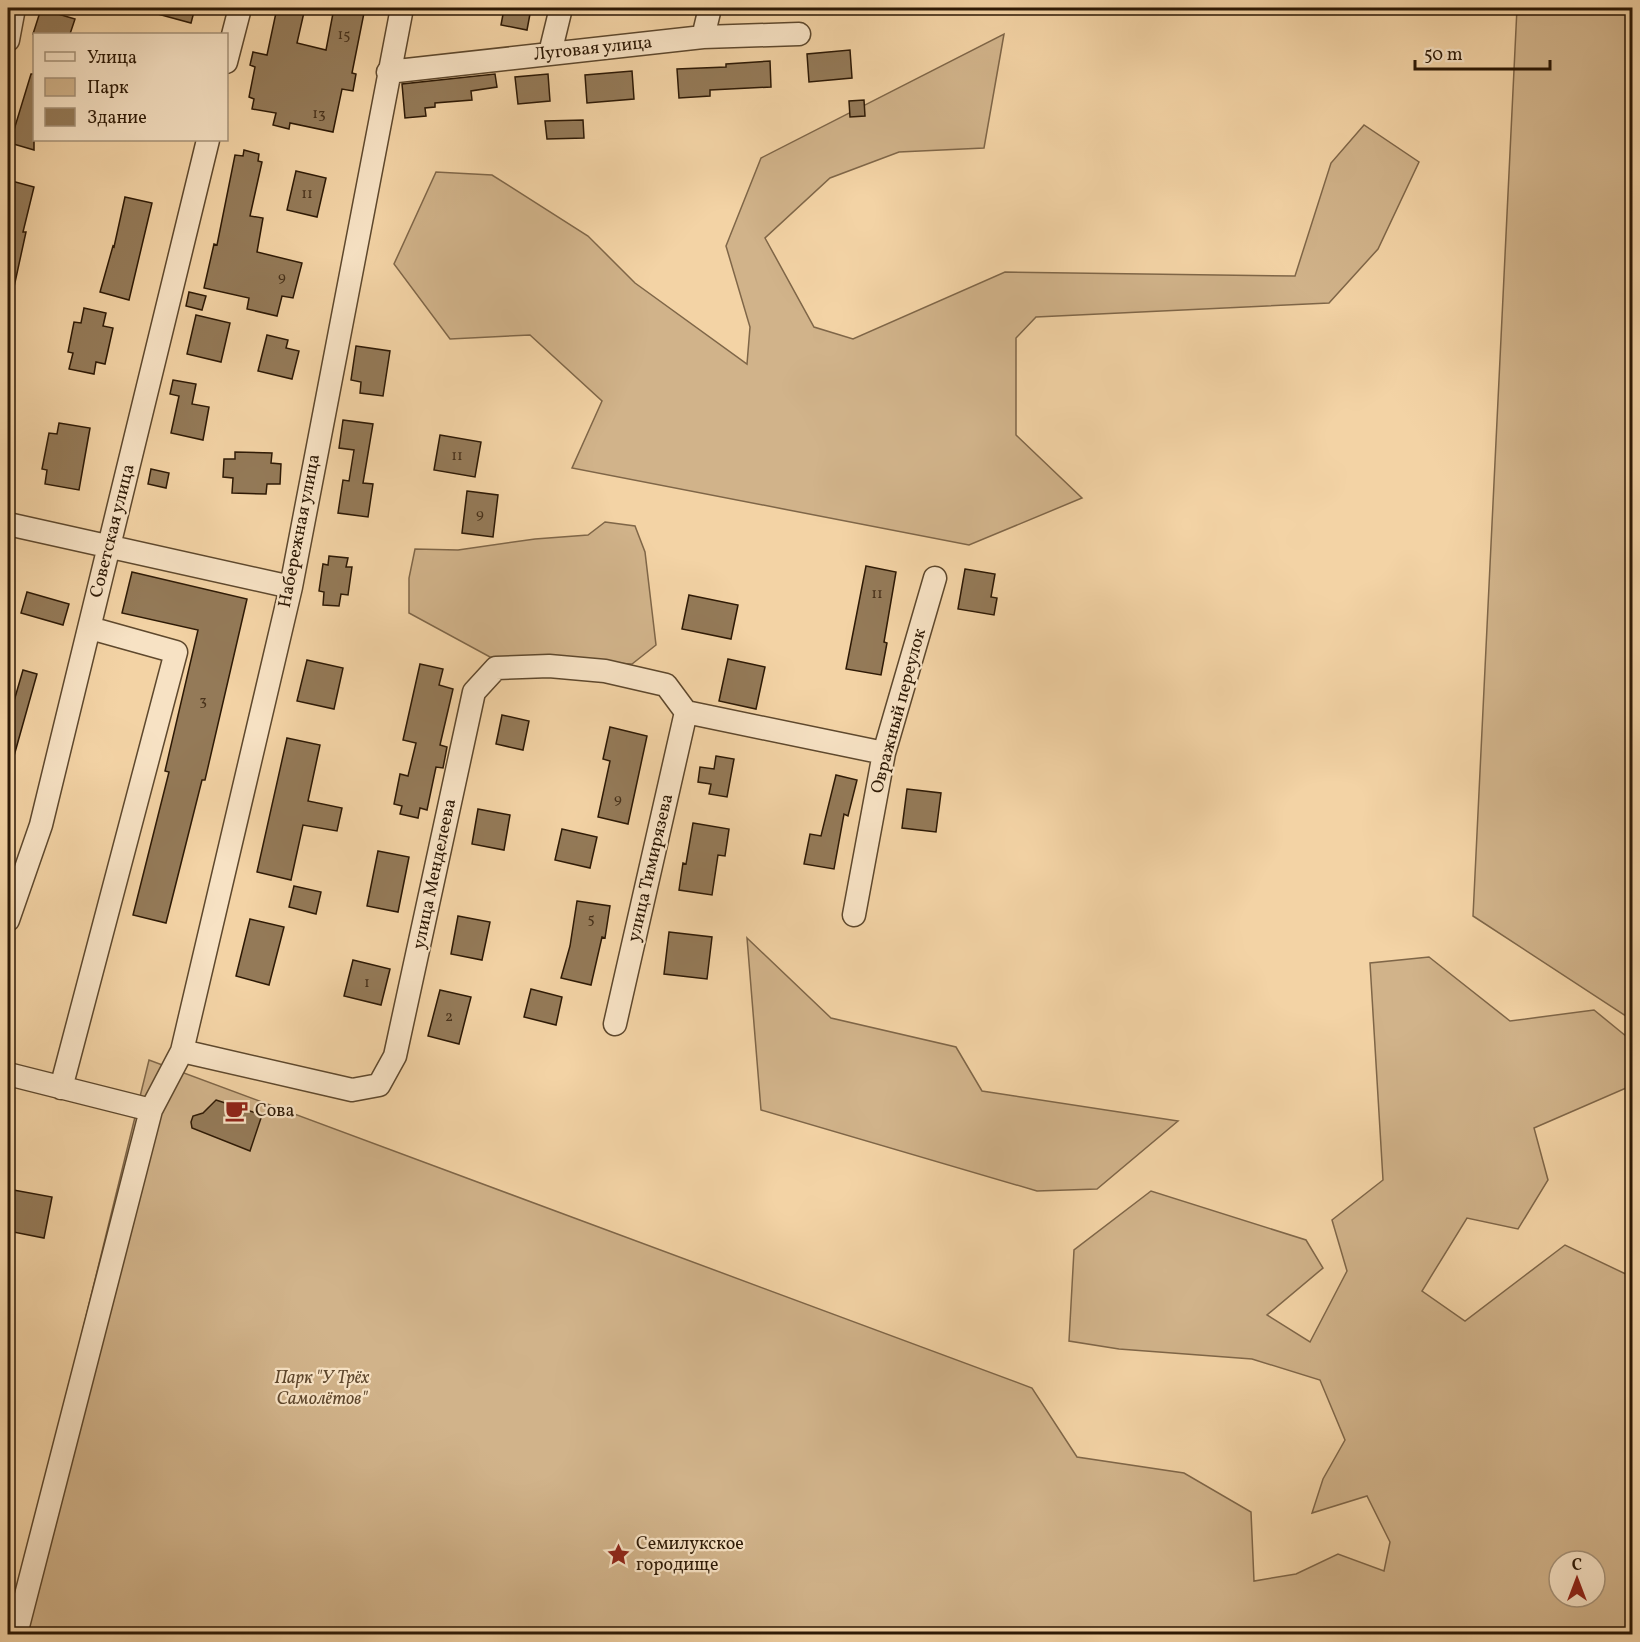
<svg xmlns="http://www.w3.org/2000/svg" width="1640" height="1642" font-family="Vollkorn,serif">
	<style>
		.green { fill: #d1b38a; stroke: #7f6648; stroke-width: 1.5; fill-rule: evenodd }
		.building { fill: #947a58; stroke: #2d1905; stroke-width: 1.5 }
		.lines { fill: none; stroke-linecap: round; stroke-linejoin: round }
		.minor-casing { stroke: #5e482d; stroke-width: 25 }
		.minor { stroke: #f7e2c4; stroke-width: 22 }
		.labels { text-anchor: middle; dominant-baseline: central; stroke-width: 4.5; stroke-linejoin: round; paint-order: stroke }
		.number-label { font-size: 15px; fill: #47311a }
		.street-label { font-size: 18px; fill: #2d1905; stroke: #f7e2c4 }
		.poi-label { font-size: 18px; fill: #2d1905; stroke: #f7e2c4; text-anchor: start }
		.park-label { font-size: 18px; font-style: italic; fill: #5e472d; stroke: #f7e2c4 }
	</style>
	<rect width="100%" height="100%" fill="#f3d3a5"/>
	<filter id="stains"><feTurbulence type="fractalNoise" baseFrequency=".00333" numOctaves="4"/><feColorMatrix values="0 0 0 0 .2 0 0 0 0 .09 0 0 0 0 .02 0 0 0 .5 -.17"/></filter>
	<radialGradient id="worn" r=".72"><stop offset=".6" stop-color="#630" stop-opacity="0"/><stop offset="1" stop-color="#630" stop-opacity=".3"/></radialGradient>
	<path class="green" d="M 1517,8 L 1632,8 L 1632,1020 L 1473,916 Z
		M 1004,34 L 984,148 L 899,152 L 830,178 L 765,238 L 814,327 L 853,339 L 1005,272 L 1295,276 L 1331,163 L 1364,125 L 1419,162 L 1378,249 L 1329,303 L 1036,317 L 1016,338 L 1016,435 L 1082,498 L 969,545 L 572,468 L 602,401 L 530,335 L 450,339 L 394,264 L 436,172 L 492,175 L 588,236 L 635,283 L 747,364 L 750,327 L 726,246 L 761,158 Z
		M 605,522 L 635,526 L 645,552 L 656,645 L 632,664 L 490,657 L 409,613 L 409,578 L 415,549 L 458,550 L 535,539 L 588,535 Z
		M 747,938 L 831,1018 L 956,1047 L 982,1091 L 1178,1121 L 1097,1189 L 1037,1191 L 761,1110 Z
		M 1429,957 L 1510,1021 L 1594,1010 L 1632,1041 L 1632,1105 L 1626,1088 L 1534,1128 L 1548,1180 L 1518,1229 L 1467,1218 L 1422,1291 L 1465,1321 L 1565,1245 L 1632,1277 L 1632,1634 L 8,1634 L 149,1060 L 1032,1388 L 1077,1457 L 1184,1473 L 1251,1512 L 1254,1581 L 1296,1574 L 1338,1554 L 1384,1571 L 1390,1542 L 1367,1496 L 1312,1513 L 1323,1479 L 1345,1440 L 1320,1380 L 1252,1359 L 1119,1349 L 1069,1341 L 1074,1250 L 1151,1191 L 1306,1240 L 1323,1268 L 1267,1315 L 1310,1342 L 1347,1271 L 1332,1220 L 1383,1180 L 1370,963 ZM 1559,1561 L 1595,1561 L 1595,1597 L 1559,1597 Z"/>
	<path class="building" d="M 150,8 L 195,8 L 191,23 L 150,12 Z
		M 277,8 L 305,8 L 297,43 L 326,50 L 334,8 L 365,8 L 352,73 L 356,74 L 353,91 L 342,89 L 333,132 L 290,123 L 289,129 L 273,125 L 276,113 L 252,109 L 254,99 L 249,97 L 255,67 L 250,65 L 253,52 L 267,55 Z
		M 41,9 L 75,19 L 70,34 L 33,34 Z
		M 504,9 L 530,14 L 527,30 L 501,25 Z
		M 850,50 L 852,78 L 809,82 L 807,54 Z
		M 770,61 L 771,87 L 710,90 L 710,96 L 679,98 L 677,69 L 726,67 L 726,64 Z
		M 632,71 L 634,99 L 587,103 L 585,75 Z
		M 31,74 L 34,74 L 34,150 L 10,143 Z
		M 495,74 L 497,87 L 471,91 L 472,100 L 435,103 L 435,107 L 425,108 L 426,116 L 405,118 L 402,84 Z
		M 548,74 L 550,101 L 518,104 L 515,77 Z
		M 864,100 L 865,116 L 850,117 L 849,101 Z
		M 583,120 L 584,138 L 547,139 L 545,121 Z
		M 244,150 L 259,154 L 258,161 L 262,162 L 250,216 L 263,218 L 257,252 L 302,263 L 293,298 L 282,296 L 277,316 L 247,309 L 249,298 L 204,288 L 214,244 L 217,245 L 235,155 L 243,156 Z
		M 296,171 L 326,178 L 317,217 L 287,210 Z
		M 8,180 L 34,187 L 23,232 L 26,232 L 14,287 L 8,287 Z
		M 125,197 L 152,203 L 129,300 L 100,292 L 113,246 L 114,247 Z
		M 189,292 L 206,296 L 202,310 L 186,306 Z
		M 84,308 L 106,313 L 103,326 L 113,328 L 105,364 L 96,362 L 94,374 L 69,369 L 73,353 L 68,352 L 74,322 L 81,323 Z
		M 196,315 L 230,323 L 221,362 L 187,354 Z
		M 267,335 L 288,340 L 286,348 L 299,351 L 292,379 L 258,371 Z
		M 356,346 L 390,351 L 383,396 L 360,393 L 361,382 L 351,380 Z
		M 173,380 L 196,384 L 192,404 L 209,407 L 203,440 L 171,433 L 179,396 L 170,394 Z
		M 343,420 L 373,424 L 363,483 L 373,484 L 368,517 L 338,513 L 343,480 L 349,481 L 354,450 L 339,448 Z
		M 59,423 L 90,428 L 79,490 L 45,484 L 47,470 L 42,469 L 49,433 L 57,434 Z
		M 440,435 L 481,442 L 475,477 L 434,470 Z
		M 235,452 L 272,453 L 271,463 L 281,464 L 280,484 L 267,484 L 266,494 L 232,493 L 233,478 L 223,477 L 224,459 L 235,459 Z
		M 151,469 L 169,473 L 166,488 L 148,484 Z
		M 467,491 L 498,495 L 493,537 L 462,533 Z
		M 329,556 L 348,558 L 346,567 L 352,567 L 348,595 L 341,594 L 339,606 L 323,605 L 324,592 L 319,591 L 323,564 L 328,565 Z
		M 866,566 L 896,572 L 884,642 L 887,643 L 881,675 L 846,669 Z
		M 965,569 L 995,574 L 991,597 L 997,598 L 994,615 L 958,609 Z
		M 132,572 L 247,599 L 205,780 L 202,780 L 166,923 L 133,915 L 169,772 L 165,771 L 198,630 L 122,613 Z
		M 27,592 L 69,604 L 63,625 L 21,613 Z
		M 689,595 L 738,605 L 731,639 L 682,629 Z
		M 728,659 L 765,667 L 756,709 L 719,701 Z
		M 307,660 L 343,668 L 334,709 L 297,701 Z
		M 420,664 L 443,669 L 439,685 L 453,689 L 440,745 L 447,747 L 443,768 L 436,767 L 427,810 L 420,808 L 418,818 L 400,814 L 402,806 L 394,804 L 400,774 L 408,776 L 416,743 L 403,740 Z
		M 23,670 L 37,674 L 12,763 L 8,762 L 8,699 L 14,701 Z
		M 502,715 L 529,721 L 523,750 L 496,744 Z
		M 610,727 L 647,736 L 628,824 L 598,817 L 610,761 L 603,759 Z
		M 287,738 L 320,745 L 308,801 L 342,808 L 337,831 L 303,825 L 291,880 L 257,872 Z
		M 716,756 L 734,759 L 727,797 L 709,794 L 711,784 L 698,782 L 700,767 L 714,769 Z
		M 836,775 L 857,780 L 848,816 L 844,814 L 834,869 L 804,864 L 810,834 L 821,836 Z
		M 907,789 L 941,793 L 936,832 L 902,828 Z
		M 478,809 L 510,815 L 504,850 L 472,844 Z
		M 693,823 L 729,829 L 725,856 L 718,855 L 712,895 L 679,890 L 683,863 L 686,864 Z
		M 562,829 L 597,837 L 590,868 L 555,860 Z
		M 378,851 L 409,857 L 398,912 L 367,906 Z
		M 294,886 L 321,892 L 316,914 L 289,907 Z
		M 577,901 L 610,906 L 605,938 L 602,937 L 591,985 L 561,978 L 570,946 Z
		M 458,916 L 490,922 L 482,960 L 451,954 Z
		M 250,919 L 284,927 L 269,985 L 236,976 Z
		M 669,932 L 712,937 L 707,979 L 664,974 Z
		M 353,960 L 390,969 L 381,1005 L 344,996 Z
		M 531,989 L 562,997 L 556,1025 L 524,1017 Z
		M 440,990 L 471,997 L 459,1044 L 428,1036 Z
		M 216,1100 L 262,1115 L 250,1151 L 192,1128 L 191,1122 L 193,1116 L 203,1113 Z
		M 8,1189 L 52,1197 L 44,1238 L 8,1231 Z"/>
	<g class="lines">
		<defs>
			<path id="minor" d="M 703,37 L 710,8
				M 8,40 L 14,8
				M 550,53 L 561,8
				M 226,62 L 240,8
				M 388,72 L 703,37 L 799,34
				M 8,524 L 291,587
				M 854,915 L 884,753 L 935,578
				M 8,920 L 41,825 L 208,140
				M 615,1024 L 686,712
				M 182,1051 L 352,1090 L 379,1085 L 395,1056 L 474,692 L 496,668 L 549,666 L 605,671 L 666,685 L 686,712 L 884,753
				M 8,1074 L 151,1110
				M 61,1088 L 176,652 L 90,628
				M 16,1634 L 151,1110 L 182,1051 L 291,587 L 402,8"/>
		</defs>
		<use href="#minor" class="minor-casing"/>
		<use href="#minor" class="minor"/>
	</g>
	<defs>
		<symbol id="cafe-bare" viewBox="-9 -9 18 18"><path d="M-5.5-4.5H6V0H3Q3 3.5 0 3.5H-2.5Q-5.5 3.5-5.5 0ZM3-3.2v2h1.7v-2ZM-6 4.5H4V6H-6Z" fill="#8f2418" stroke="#f7e2c4" stroke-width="2.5" paint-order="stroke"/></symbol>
		<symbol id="sight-bare" viewBox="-9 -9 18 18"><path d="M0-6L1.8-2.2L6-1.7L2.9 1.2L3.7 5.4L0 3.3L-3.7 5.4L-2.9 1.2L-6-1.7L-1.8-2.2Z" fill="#8f2418" stroke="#f7e2c4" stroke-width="2.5" paint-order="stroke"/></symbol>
	</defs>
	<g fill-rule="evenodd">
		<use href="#cafe-bare" x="220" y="1094" width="33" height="33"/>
		<use href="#sight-bare" x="602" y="1538" width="33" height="33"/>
	</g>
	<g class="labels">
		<g class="number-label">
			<text x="344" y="35">15</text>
			<text x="319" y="114">13</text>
			<text x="307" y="194">11</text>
			<text x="282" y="277">9</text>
			<text x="457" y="456">11</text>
			<text x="480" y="514">9</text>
			<text x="877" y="594">11</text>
			<text x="203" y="701">3</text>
			<text x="618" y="799">9</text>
			<text x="591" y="919">5</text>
			<text x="367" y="983">1</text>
			<text x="449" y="1017">2</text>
		</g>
		<g class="street-label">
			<text transform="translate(593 49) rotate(-6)">Луговая улица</text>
			<text transform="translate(113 531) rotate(-76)">Советская улица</text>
			<text transform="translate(300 531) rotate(-79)">Набережная улица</text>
			<text transform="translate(899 711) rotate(-75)">Овражный переулок</text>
			<text transform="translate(651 868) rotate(-77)">улица Тимирязева</text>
			<text transform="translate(435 874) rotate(-78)">улица Менделеева</text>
		</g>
		<g class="poi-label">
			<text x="255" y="1111">Сова</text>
			<text x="636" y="1544">Семилукское<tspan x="636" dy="21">городище</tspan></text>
		</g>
		<g class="park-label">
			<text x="322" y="1378">Парк "У Трёх<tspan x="322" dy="21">Самолётов"</tspan></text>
		</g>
	</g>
	<rect width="1640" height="1642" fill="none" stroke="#f3d3a5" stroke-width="30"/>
	<rect x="9" y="9" width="1622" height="1624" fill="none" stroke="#2d1905" stroke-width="3"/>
	<rect x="15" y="15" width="1610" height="1612" fill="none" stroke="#2d1905" stroke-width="1.5"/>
	<rect x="33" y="33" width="195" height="108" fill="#f7e2c4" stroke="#a69278" stroke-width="1.5"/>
	<rect x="45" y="52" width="30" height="9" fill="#f7e2c4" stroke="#a69278" stroke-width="1.5"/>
	<text x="87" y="63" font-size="18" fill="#2d1905">Улица</text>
	<rect x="45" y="78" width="30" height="18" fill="#d1b38a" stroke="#a69278" stroke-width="1.5"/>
	<text x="87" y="93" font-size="18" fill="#2d1905">Парк</text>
	<rect x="45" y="108" width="30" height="18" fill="#947a58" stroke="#a69278" stroke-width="1.5"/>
	<text x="87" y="123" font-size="18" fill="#2d1905">Здание</text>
	<g transform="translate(1577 1579)"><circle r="28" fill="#f7e2c4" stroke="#a69278" stroke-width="1.5"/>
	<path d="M0-4.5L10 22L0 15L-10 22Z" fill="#8f2418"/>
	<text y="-9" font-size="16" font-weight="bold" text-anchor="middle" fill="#2d1905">С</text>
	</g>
	<path d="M1415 60v9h135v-9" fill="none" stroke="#2d1905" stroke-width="3"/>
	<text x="1424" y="60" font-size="18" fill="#2d1905" stroke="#f7e2c4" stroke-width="4.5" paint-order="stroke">50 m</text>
	<rect width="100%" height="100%" filter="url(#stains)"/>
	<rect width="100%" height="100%" fill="url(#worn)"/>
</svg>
